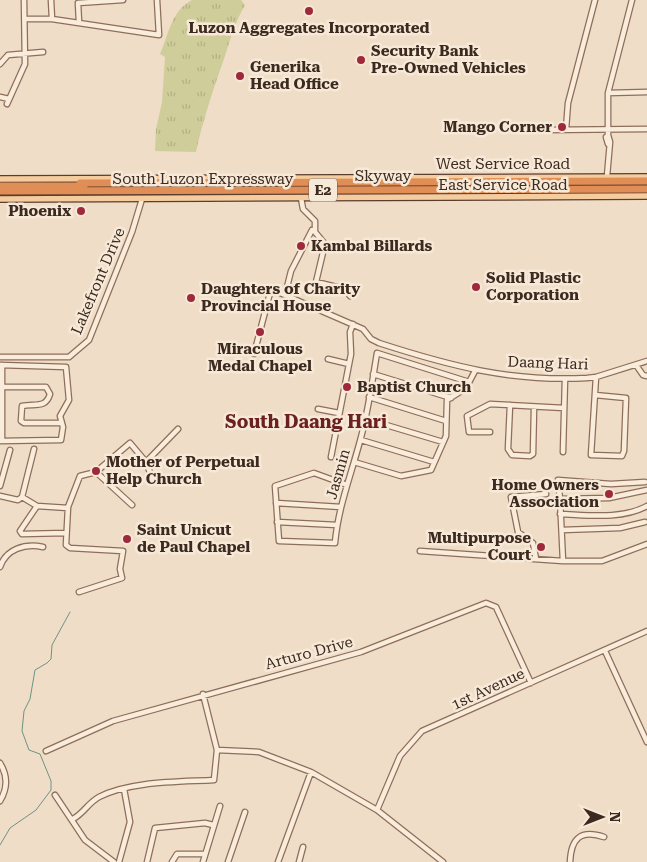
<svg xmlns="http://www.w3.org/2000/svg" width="647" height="862" font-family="'Roboto Serif',serif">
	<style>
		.grass { fill: url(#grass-tufts) }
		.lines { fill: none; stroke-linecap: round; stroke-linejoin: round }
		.stream { stroke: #6e9384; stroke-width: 1 }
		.minor-casing { stroke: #8d6e5b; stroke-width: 7 }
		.major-casing { stroke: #5b3d2f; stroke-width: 8 }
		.highway-casing { stroke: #5b3d2f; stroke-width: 9 }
		.minor { stroke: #faecdb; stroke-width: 4.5 }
		.major { stroke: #f4cc9e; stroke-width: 5.5 }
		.highway { stroke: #e18e56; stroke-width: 7 }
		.poi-dot { fill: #9e293b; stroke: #f7e9d7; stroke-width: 2 }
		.labels { text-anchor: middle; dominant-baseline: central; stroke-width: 5; stroke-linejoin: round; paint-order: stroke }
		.shield { fill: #f7e9d7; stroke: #746356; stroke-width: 1 }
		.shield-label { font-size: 14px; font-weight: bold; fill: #3c291f }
		.poi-label { font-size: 15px; font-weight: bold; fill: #3c291f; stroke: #f7e9d7; text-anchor: start }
		.street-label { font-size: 15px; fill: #3c291f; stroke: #f7e9d7 }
		.quarter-label { font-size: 18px; font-weight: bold; fill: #6b211d; stroke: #f7e9d7 }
	</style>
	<defs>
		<pattern id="grass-tufts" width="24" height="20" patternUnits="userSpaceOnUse" patternTransform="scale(1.25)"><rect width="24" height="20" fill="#cfcd9a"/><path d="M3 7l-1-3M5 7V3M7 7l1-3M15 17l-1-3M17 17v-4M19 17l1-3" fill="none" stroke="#b3b084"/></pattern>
	</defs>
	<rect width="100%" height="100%" fill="#f0ddc7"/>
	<path class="grass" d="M 192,0 L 241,0 L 245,5 C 235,22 230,41 224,59 C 213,90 203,120 196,152 L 155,151 L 156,129 L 162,102 L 165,57 L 160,54 C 169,34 171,11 192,0 Z"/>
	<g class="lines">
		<path class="stream" d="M 0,845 L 10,828 L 36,810 L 51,790 L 51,781 L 40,754 L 29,750 L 22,731 L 24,711 L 30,699 L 35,670 L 47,663 L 51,659 L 52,645 L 70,612"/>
		<defs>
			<path id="minor" d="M 51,0 L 52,19
				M 25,19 L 52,19 L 159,35 L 157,0
				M 79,22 L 78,3 L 123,0
				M 0,64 L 8,55 L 43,52
				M 608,93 L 647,92
				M 0,97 L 9,99
				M 7,104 L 25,64 L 24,0
				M 566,129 L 568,103 L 595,0
				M 545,130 L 647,129
				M 608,144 L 606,137 L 608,135 L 608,93 L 632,0
				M 607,176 L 610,142 L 608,135
				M 301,198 L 303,209 L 315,221 L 315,232
				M 315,232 L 325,244 L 316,282 L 345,289 L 350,296
				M 285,295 L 291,271 L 312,230 L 315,232
				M 254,354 L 271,289 L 363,329 L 371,339 L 379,343 C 450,366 511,382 587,378 L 596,377 L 647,361
				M 0,357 L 69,357 L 89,340 L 132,232 L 142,199
				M 328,359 L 349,364
				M 0,365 L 66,367 L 69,400 L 60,416 L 63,427 L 61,440 L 0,441
				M 2,365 L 2,441
				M 636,365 L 643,375 L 647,376
				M 373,374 L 451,398
				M 0,387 L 46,387 L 50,394 C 46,409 34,403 22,406 L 21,421 L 24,423 L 61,423
				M 595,395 L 626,398 L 624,451 L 622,456 L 591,455 L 596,377
				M 369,397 L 446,421
				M 510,405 L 508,449 L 512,455 L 530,456 L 533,454 L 534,408
				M 318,409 L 339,413
				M 291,419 L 336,428
				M 366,419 L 443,442
				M 490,432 L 469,432 L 467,416 L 490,404 L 564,408
				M 361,440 L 434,462
				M 34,449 L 22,497 L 37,506
				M 563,452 L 565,379
				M 331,457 L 351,354 L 350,332 L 353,324
				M 146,462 L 178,429
				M 354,462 L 401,476 L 431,470 L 446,436 L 447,400 L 466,388 L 475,371
				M 96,472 L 132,505
				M 347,485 L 314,473 L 275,486 L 279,541 L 335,543 C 338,508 351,475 360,441 C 368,413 372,383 377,353 L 469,382
				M 0,486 L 10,450
				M 647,490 L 609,498 L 560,499 L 563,561 L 602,561 L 647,544
				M 0,496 L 18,500 L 22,497
				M 560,499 L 558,480 L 611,484 L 645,482
				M 276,503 L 341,507
				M 560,514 C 588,515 621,520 647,506
				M 277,522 L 337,525
				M 562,530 L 620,528 L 645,522
				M 66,533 L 22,534 L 20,531 L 37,506 L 68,508
				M 420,551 L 563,561
				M 536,559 L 533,543 L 518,532 L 511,497 L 546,494
				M 0,567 C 6,549 25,543 43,547
				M 79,592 L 122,578 L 120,569 L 123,551 L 70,548 L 66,545 L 68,507 L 80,476 L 96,472 L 130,443 L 146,462 L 153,481
				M 605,651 L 647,742
				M 217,750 L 259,752 L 311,772 L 377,810 L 443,862
				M 46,751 L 113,721 L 361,652 L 486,603 L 496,607 L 531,683
				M 0,763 C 8,776 8,788 0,801
				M 55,795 L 85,840 L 114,862
				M 377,810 L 400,756 L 422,731 L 647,631
				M 73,819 C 84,813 88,803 99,797 C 129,781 180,782 214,780 L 217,750 L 203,694
				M 119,862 L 130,822 L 124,789
				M 147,862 L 155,828 L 205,823 L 213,825
				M 172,862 L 177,854 L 204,854
				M 203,862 L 220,806
				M 228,862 L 245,812
				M 278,862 L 311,772
				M 299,862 L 303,847
				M 570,862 C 571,839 580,829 604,837"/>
			<path id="major" d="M 0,179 L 647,177
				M 0,199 L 647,196"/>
			<path id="highway" d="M 80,183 L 647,181
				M 0,186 L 84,186
				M 0,191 L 647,189"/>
		</defs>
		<use href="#minor" class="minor-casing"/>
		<use href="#major" class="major-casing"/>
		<use href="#highway" class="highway-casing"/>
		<use href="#minor" class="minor"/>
		<use href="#major" class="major"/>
		<use href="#highway" class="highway"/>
	</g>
	<g class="poi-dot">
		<circle cx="309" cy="11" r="5"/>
		<circle cx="361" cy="60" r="5"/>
		<circle cx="240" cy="76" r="5"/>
		<circle cx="562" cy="127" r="5"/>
		<circle cx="81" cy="211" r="5"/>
		<circle cx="301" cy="246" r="5"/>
		<circle cx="476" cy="287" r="5"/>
		<circle cx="191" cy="298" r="5"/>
		<circle cx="260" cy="332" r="5"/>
		<circle cx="347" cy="387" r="5"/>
		<circle cx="96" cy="471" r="5"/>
		<circle cx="609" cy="494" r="5"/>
		<circle cx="127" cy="539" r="5"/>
		<circle cx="541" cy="547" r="5"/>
	</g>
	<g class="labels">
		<rect class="shield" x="309" y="178.5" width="28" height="23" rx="4"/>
		<g class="shield-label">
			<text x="323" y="190">E2</text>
		</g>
		<g class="poi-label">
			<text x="309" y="28" text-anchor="middle">Luzon Aggregates Incorporated</text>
			<text x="371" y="51">Security Bank<tspan x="371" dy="17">Pre-Owned Vehicles</tspan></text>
			<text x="250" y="67">Generika<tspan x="250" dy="17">Head Office</tspan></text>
			<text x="552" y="127" text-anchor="end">Mango Corner</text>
			<text x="71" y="211" text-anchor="end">Phoenix</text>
			<text x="311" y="246">Kambal Billards</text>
			<text x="486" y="278">Solid Plastic<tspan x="486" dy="17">Corporation</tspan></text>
			<text x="201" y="289">Daughters of Charity<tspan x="201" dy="17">Provincial House</tspan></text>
			<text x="260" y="349" text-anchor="middle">Miraculous<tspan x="260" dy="17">Medal Chapel</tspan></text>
			<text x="357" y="387">Baptist Church</text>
			<text x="106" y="462">Mother of Perpetual<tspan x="106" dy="17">Help Church</tspan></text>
			<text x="599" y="485" text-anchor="end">Home Owners<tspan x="599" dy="17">Association</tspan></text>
			<text x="137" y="530">Saint Unicut<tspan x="137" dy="17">de Paul Chapel</tspan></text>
			<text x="531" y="538" text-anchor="end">Multipurpose<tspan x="531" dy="17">Court</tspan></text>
		</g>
		<g class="street-label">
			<text x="503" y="164">West Service Road</text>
			<text x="383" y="176">Skyway</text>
			<text x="203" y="179">South Luzon Expressway</text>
			<text x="503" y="185">East Service Road</text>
			<text transform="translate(98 281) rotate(-67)">Lakefront Drive</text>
			<text transform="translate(548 363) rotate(2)">Daang Hari</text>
			<text transform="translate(338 474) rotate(-74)">Jasmin</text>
			<text transform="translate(309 653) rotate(-15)">Arturo Drive</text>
			<text transform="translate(488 689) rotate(-25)">1st Avenue</text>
		</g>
		<g class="quarter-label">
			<text x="306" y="421">South Daang Hari</text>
		</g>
	</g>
	<g transform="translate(602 817) rotate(90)" stroke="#f7e9d7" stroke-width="4" paint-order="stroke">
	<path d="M0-4L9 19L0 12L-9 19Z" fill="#3c291f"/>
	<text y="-8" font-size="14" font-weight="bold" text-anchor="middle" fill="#3c291f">N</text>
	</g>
</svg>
